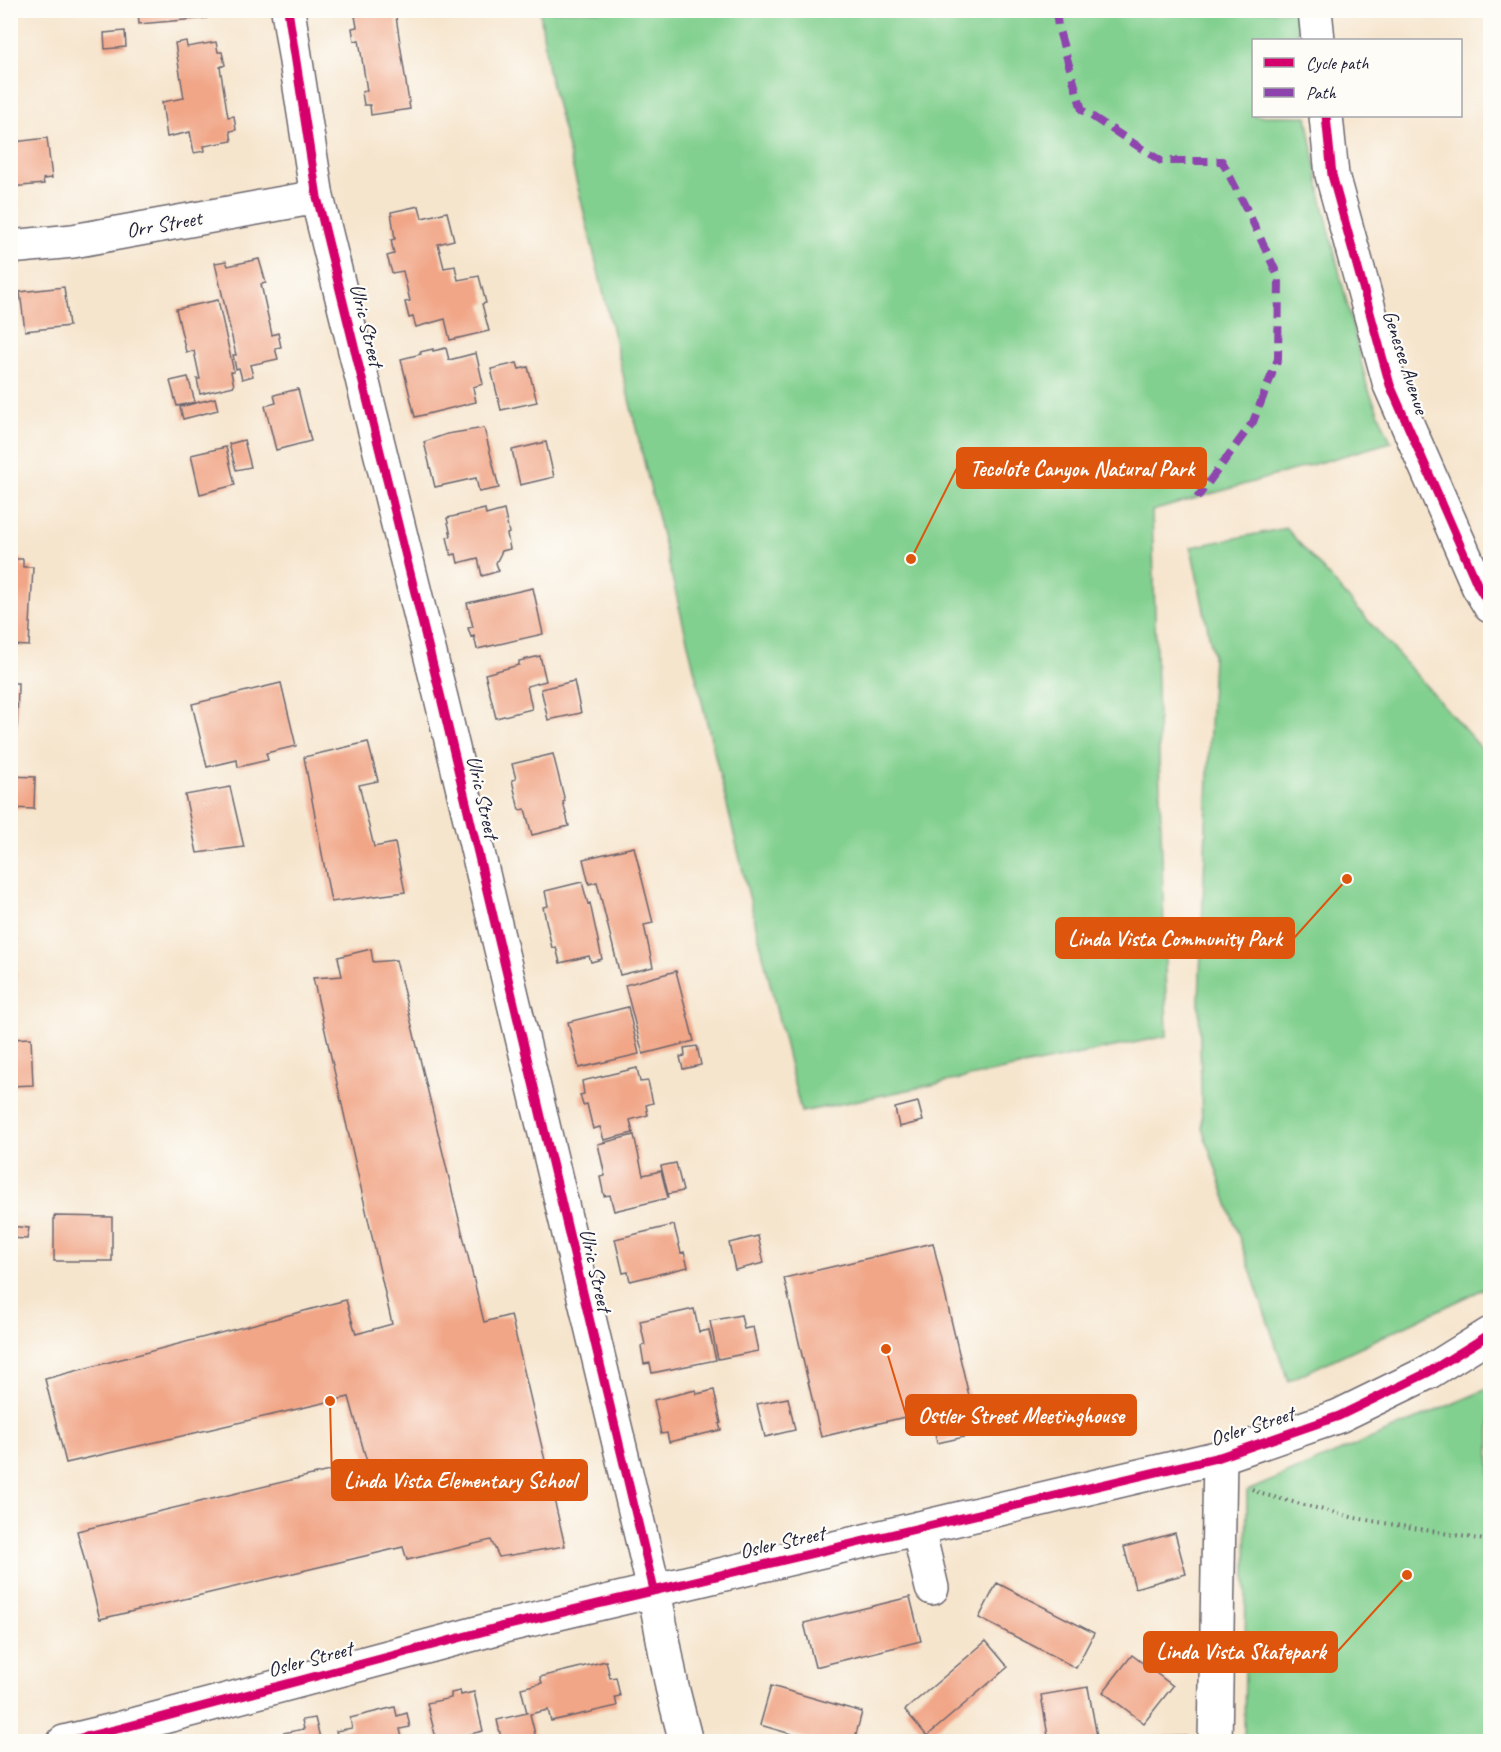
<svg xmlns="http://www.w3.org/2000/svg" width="1501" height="1752" font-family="Caveat,sans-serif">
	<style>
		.green { fill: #82d08f; stroke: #527965; stroke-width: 1.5 }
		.building { fill: #f1a687 }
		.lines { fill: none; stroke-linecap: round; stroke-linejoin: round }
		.minor-casing { stroke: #6c666e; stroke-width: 36 }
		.major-casing { stroke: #6c666e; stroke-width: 36 }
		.path { stroke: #6c666e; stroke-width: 4; stroke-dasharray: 1.5 4.5; stroke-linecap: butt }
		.minor { stroke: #fff; stroke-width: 33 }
		.major { stroke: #fff; stroke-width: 33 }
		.quiet { stroke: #8e44ad; stroke-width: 8; stroke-dasharray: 15 8; stroke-linecap: butt }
		.cycleway-casing { stroke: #fdfcf7; stroke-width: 13 }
		.cycleway { stroke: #d6006c; stroke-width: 9 }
		.labels { text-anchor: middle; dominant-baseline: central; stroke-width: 4.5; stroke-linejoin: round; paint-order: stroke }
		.street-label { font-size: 21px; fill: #22223b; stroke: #fdfcf7 }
		.leader { fill: none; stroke: #de560e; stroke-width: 2 }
		.callout-dot { fill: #de560e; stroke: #fdfcf7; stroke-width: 2 }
		.callout { fill: #de560e; stroke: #de560e; stroke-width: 2 }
		.callout-label { font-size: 22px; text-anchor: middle; font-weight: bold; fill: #fff }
	</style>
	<rect width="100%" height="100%" fill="#fdfcf7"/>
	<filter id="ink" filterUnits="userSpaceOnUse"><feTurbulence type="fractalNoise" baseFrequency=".0167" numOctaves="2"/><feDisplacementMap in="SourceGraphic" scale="12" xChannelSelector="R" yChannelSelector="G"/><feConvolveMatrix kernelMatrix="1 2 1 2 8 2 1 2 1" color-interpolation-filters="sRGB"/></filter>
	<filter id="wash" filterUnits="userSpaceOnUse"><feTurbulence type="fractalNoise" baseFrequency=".008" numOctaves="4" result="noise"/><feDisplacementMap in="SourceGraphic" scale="24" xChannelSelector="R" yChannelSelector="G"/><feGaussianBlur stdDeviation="1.35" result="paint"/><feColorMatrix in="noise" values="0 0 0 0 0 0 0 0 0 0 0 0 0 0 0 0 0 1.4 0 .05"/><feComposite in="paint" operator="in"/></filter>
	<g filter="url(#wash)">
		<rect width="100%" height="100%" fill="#f6e5cd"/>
		<path class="green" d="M 540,11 L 1295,11 L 1298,40 L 1254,40 L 1254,116 L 1307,116 L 1321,196 L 1367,386 L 1391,442 L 1152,511 L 1167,1036 L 801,1112 L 581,200 L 548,70 Z
			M 1286,528 L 1490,758 L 1490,1286 L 1288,1381 L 1202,1128 L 1199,1001 L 1213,654 L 1191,547 Z
			M 1490,1388 L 1490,1741 L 1244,1741 L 1247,1491 Z"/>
		<g id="blocks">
			<path class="building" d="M 138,10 L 206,10 L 207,18 L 139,24 Z
				M 395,10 L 410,109 L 371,115 L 370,105 L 364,105 L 362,92 L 367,91 L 359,40 L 354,41 L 352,28 L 357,27 L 355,16 Z
				M 125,31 L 126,47 L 105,49 L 104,33 Z
				M 186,41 L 187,47 L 216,42 L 218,52 L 222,52 L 225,65 L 220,67 L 228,117 L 234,116 L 236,130 L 230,131 L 232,141 L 204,146 L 205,151 L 194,153 L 190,132 L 167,137 L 162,102 L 184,98 L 175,43 Z
				M 10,124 L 13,124 L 14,142 L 47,138 L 52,178 L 43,179 L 44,184 L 10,187 Z
				M 419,206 L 422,218 L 447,212 L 454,240 L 438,244 L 444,268 L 455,266 L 458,280 L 479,276 L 486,303 L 482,304 L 489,331 L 450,340 L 445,319 L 416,327 L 413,317 L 409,318 L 405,302 L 410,301 L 403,271 L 392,273 L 387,256 L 394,254 L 391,240 L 395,239 L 391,212 Z
				M 259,259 L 266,283 L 261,284 L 272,335 L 278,333 L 281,347 L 275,348 L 278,359 L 250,365 L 253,376 L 242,379 L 239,368 L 236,369 L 233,355 L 236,355 L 215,263 L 226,261 L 228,266 Z
				M 64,287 L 69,326 L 25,331 L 20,292 Z
				M 218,300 L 234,372 L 231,372 L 234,386 L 200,394 L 197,379 L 200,379 L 194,351 L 186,352 L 176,309 Z
				M 446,348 L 449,360 L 476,353 L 483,384 L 473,387 L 476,402 L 415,417 L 401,359 L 421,354 L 420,352 L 433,349 L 433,351 Z
				M 517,363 L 519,369 L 528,367 L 537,402 L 501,410 L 491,369 Z
				M 188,377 L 195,402 L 177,406 L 170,381 Z
				M 298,389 L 311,441 L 276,450 L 265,406 L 276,403 L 274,395 Z
				M 215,398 L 218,410 L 183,419 L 180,407 Z
				M 484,428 L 499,488 L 479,492 L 476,478 L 435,487 L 424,442 L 447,434 Z
				M 244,440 L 251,467 L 236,470 L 229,444 Z
				M 546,442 L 554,477 L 520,485 L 512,450 Z
				M 226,447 L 235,485 L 200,494 L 191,455 Z
				M 485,509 L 486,515 L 504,510 L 509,533 L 507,534 L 510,549 L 502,551 L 496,563 L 499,571 L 482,576 L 478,558 L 458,563 L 456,554 L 451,555 L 447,537 L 451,536 L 447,518 Z
				M 10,559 L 23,559 L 23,567 L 33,567 L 29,646 L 10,645 Z
				M 533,588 L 543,634 L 477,649 L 474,636 L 471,637 L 468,628 L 473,627 L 467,603 Z
				M 540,656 L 546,681 L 527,686 L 532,709 L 496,718 L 485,674 L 519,665 L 519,661 Z
				M 574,681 L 581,713 L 548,720 L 541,689 Z
				M 10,683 L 18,683 L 17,728 L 10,728 Z
				M 281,683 L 296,746 L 266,753 L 268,760 L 238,767 L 237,760 L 207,767 L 192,704 Z
				M 368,742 L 378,781 L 359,785 L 374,847 L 395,843 L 405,892 L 331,902 L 304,757 Z
				M 553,754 L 565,801 L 563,802 L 569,826 L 532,835 L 525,809 L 519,810 L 512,780 L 516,779 L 512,764 Z
				M 10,776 L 35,777 L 34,809 L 10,808 Z
				M 230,787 L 244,847 L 197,853 L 185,795 Z
				M 634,847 L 653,923 L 644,925 L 653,967 L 620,975 L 597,882 L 589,884 L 583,859 Z
				M 582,882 L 588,904 L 590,903 L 602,959 L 591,962 L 589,956 L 560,963 L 556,947 L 552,948 L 543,907 L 548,906 L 545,891 Z
				M 10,915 L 14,915 L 14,938 L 16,938 L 16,984 L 10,984 Z
				M 371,949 L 373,962 L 396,960 L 484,1322 L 511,1315 L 565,1546 L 499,1557 L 491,1540 L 407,1560 L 403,1547 L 100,1619 L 77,1531 L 367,1462 L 349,1397 L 66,1463 L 45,1379 L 346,1300 L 356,1334 L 392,1324 L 313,978 L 342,976 L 338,957 Z
				M 676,971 L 694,1041 L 643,1054 L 625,985 Z
				M 628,1007 L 639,1054 L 579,1068 L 568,1022 Z
				M 31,1038 L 33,1085 L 10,1086 L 10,1039 Z
				M 697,1046 L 701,1065 L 683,1069 L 680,1057 L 685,1056 L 684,1048 Z
				M 637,1068 L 640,1082 L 648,1081 L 653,1103 L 646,1105 L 648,1115 L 630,1120 L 633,1133 L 604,1140 L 600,1127 L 593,1129 L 587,1104 L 583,1105 L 580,1095 L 584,1094 L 582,1081 Z
				M 918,1102 L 923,1121 L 899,1127 L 895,1108 Z
				M 634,1135 L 643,1175 L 661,1171 L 668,1198 L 614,1211 L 610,1195 L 604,1196 L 600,1177 L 605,1176 L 598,1144 Z
				M 676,1163 L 683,1191 L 668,1194 L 661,1166 Z
				M 54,1216 L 112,1217 L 112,1261 L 54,1261 Z
				M 674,1225 L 681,1253 L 684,1252 L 688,1267 L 630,1281 L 628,1272 L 623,1273 L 615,1239 Z
				M 10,1226 L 29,1228 L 27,1239 L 10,1238 Z
				M 758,1236 L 764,1263 L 735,1270 L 729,1243 Z
				M 933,1243 L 978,1434 L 937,1443 L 930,1411 L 821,1437 L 784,1278 Z
				M 694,1309 L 699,1332 L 709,1330 L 716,1360 L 652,1373 L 650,1363 L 644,1364 L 641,1346 L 645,1345 L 640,1321 Z
				M 741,1315 L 744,1329 L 753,1327 L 758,1351 L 718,1359 L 710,1321 Z
				M 696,1390 L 697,1394 L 714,1390 L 721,1423 L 719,1424 L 721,1430 L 669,1442 L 667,1433 L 661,1434 L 654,1400 Z
				M 788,1398 L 795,1430 L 765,1437 L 757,1404 Z
				M 1175,1533 L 1186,1574 L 1135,1588 L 1124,1547 Z
				M 997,1583 L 1094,1633 L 1076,1668 L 979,1618 Z
				M 910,1597 L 921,1641 L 815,1667 L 804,1623 Z
				M 986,1641 L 1008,1667 L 927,1736 L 905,1710 Z
				M 1132,1655 L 1173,1686 L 1144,1723 L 1103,1692 Z
				M 606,1661 L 610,1678 L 616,1677 L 620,1696 L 615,1697 L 617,1706 L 551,1721 L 548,1710 L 530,1714 L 537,1742 L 502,1742 L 497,1720 L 527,1713 L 521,1688 L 542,1683 L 540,1677 Z
				M 771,1686 L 862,1712 L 854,1742 L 819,1742 L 760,1725 Z
				M 1088,1687 L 1098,1742 L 1049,1742 L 1041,1695 Z
				M 460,1691 L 461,1695 L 474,1692 L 483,1731 L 437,1742 L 427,1703 L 451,1698 L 451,1693 Z
				M 395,1707 L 397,1716 L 407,1713 L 410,1727 L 400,1729 L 403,1742 L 339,1742 L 336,1731 L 352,1728 L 350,1718 Z
				M 315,1718 L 321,1742 L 276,1742 L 284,1739 L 283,1733 L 304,1729 L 302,1720 Z
				M 1187,1736 L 1187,1742 L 1154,1742 L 1154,1737 Z"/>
		</g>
	</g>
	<g filter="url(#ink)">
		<use href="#blocks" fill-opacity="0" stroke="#6c666e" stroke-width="1.5"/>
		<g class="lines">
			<defs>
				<path id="minor" d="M 288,10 L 317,197 L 442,702 L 654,1590
					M 10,247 L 73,241 L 317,197
					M 918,1528 L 932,1588
					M 64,1742 L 122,1728 L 500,1627 L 1220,1457 L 1339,1416 L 1429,1372 L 1490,1334
					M 1215,1742 L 1220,1457"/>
				<path id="major" d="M 1315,10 L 1318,40
					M 1326,116 L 1332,175 L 1390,385 L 1478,586 L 1490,606
					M 654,1590 L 672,1687 L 686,1742"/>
			</defs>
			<use href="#minor" class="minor-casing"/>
			<use href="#major" class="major-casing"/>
			<path class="path" d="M 1252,1489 L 1262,1494 L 1355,1518 L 1490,1541"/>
			<use href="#minor" class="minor"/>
			<use href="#major" class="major"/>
			<path class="quiet" d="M 1056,10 L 1058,27 L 1082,110 L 1161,161 L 1222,161 L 1249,214 L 1279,278 L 1278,359 L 1253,422 L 1197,498"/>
			<defs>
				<path id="cycleway" d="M 288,10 L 317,197 L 442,702 L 654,1590
					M 1326,116 L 1332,175 L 1390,385 L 1478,586 L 1490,606
					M 64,1742 L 122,1728 L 500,1627 L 1220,1457 L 1339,1416 L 1429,1372 L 1490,1334"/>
			</defs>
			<use href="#cycleway" class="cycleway-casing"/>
			<use href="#cycleway" class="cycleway"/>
		</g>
	</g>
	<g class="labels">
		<g class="street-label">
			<text transform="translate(164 224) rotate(-10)">Orr Street</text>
			<text transform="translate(367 325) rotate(76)">Ulric Street</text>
			<text transform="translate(1406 362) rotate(72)">Genesee Avenue</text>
			<text transform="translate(483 797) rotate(77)">Ulric Street</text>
			<text transform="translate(596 1270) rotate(77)">Ulric Street</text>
			<text transform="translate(1252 1426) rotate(-18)">Osler Street</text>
			<text transform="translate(782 1542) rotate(-13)">Osler Street</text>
			<text transform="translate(310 1659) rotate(-15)">Osler Street</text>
		</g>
	</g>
	<path class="leader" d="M911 559L957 468M1347 879L1294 938M886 1349L906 1415M330 1401L332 1480M1407 1575L1337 1652"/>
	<g class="callout-dot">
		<circle cx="911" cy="559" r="6"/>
		<circle cx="1347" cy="879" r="6"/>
		<circle cx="886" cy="1349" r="6"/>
		<circle cx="330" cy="1401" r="6"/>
		<circle cx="1407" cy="1575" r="6"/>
	</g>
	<g class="callout">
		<rect x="957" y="448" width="249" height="40" rx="6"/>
		<rect x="1056" y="918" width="238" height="40" rx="6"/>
		<rect x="906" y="1395" width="230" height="40" rx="6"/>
		<rect x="332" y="1460" width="255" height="40" rx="6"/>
		<rect x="1144" y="1632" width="193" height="40" rx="6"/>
	</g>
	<g class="callout-label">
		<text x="1082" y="476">Tecolote Canyon Natural Park</text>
		<text x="1175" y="946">Linda Vista Community Park</text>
		<text x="1021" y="1423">Ostler Street Meetinghouse</text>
		<text x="460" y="1488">Linda Vista Elementary School</text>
		<text x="1241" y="1659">Linda Vista Skatepark</text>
	</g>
	<rect width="1501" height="1752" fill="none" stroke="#fdfcf7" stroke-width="36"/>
	<rect x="1252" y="39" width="210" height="78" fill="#fdfcf7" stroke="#a5a5ac" stroke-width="1.5"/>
	<rect x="1264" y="58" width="30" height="9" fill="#d6006c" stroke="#a5a5ac" stroke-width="1.5"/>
	<text x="1306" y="69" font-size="18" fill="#22223b">Cycle path</text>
	<rect x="1264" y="88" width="30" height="9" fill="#8e44ad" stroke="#a5a5ac" stroke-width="1.5"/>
	<text x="1306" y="99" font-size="18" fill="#22223b">Path</text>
</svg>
